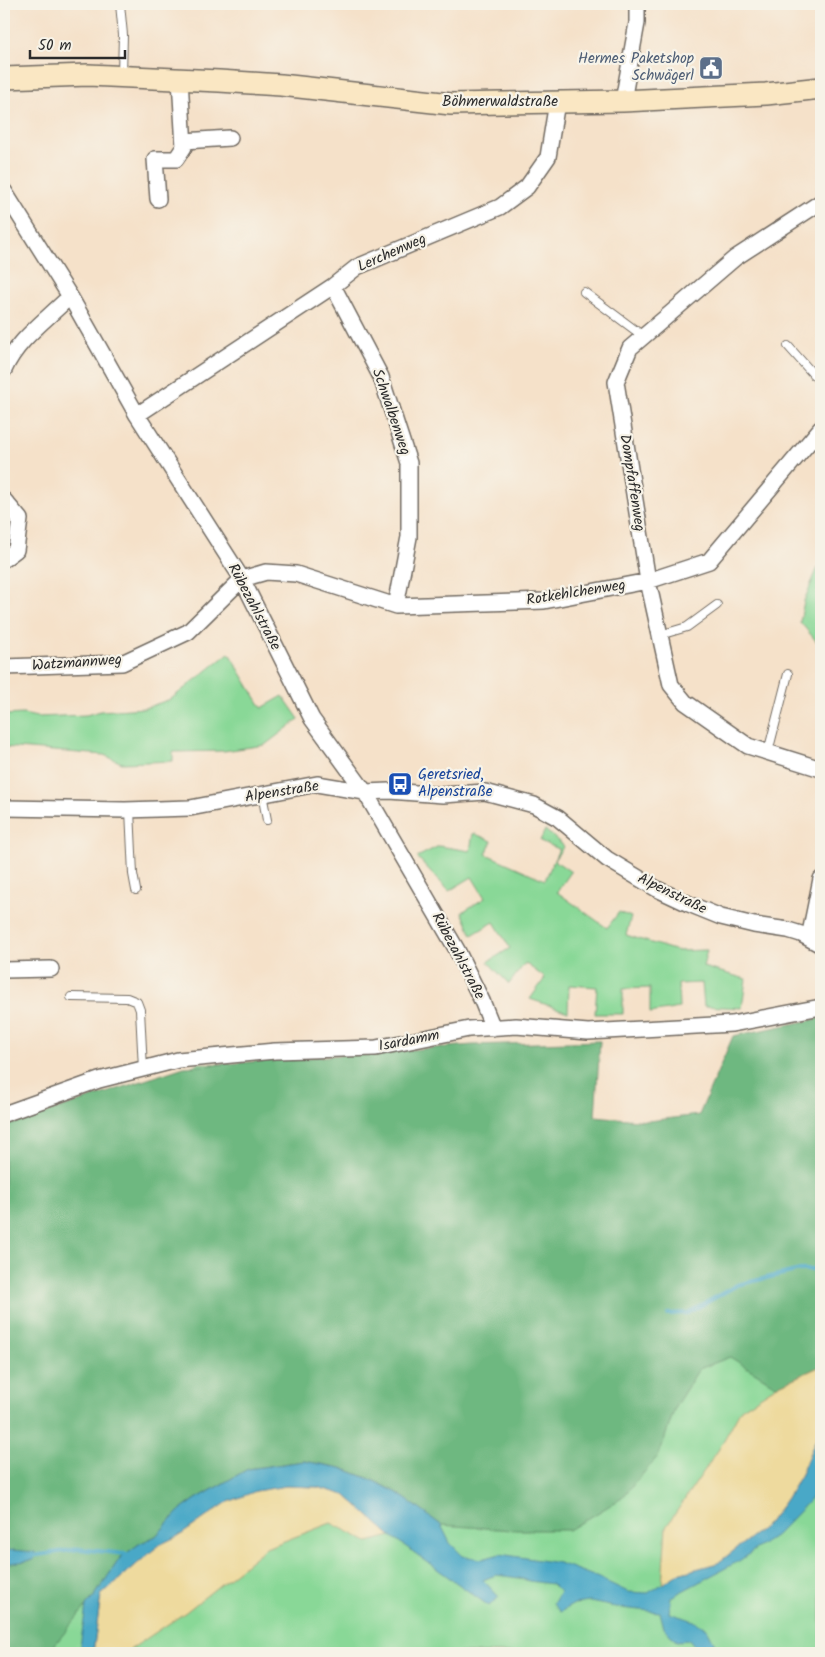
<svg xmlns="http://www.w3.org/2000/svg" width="825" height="1657" font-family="Kalam,sans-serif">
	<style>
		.green { fill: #89d897; stroke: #5a8261 }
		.forest { fill: #6eb880; stroke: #4c7256 }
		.sand { fill: #eeda9e; stroke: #8c8264 }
		.water { fill: #48a8c7; stroke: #3a6a79 }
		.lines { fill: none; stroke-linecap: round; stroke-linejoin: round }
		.stream { stroke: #48a8c7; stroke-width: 4 }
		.lane-casing { stroke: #726b62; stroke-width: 10 }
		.street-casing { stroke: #726b62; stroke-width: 18 }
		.secondary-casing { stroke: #726b62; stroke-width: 24 }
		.lane { stroke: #fff; stroke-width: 8 }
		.street { stroke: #fff; stroke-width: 15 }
		.secondary { stroke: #fae7c3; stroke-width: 21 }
		.labels { text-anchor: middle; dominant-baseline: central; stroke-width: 4.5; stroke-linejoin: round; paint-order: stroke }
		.service-label { font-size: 15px; fill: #4e5e75; stroke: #f7f3e8; text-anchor: end }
		.street-label { font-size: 15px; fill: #2b2b2b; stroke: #f7f3e8 }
		.transit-label { font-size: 15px; fill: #164399; stroke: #f7f3e8; text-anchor: start }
	</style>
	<rect width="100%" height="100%" fill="#f7f3e8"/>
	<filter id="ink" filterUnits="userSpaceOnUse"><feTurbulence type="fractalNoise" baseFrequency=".02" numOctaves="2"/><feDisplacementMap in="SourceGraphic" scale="10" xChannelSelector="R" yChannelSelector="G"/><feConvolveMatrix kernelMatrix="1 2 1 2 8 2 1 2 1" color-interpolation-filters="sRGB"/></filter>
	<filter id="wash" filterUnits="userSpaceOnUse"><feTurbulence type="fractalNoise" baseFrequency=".0096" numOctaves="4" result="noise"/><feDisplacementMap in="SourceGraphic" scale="20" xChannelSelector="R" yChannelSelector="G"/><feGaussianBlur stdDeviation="1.12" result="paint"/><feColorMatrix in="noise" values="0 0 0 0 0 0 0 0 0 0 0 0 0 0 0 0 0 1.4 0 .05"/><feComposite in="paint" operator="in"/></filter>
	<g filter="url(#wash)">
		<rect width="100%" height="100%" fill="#f5e1c9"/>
		<path class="green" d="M 821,560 L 821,639 L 817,642 L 800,622 L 804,601 Z
			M 229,653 L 262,708 L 283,696 L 299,719 L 265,745 L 224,751 L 173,752 L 173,761 L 122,763 L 104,755 L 4,747 L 4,715 L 23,714 L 37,717 L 86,715 L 101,711 L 145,708 L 171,699 Z
			M 545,830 L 564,846 L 554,860 L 571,872 L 557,892 L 607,928 L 619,912 L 631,917 L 626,935 L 677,951 L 707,950 L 703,967 L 746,979 L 742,1008 L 704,1006 L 702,983 L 678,984 L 679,1008 L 650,1013 L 650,988 L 623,989 L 623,1014 L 595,1014 L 597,987 L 569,985 L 568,1012 L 530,999 L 545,978 L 525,963 L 509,984 L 488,962 L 510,948 L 494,922 L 472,935 L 462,912 L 485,898 L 472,877 L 449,891 L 417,857 L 439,846 L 470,851 L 473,833 L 492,841 L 486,854 L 545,880 L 559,849 L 540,841 Z
			M 199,1063 L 290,1066 L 589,1133 L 821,1126 L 821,1653 L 4,1653 L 4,1147 Z"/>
		<path class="forest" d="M 821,1018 L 821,1366 L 777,1386 L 730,1357 L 699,1369 L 676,1405 L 659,1455 L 622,1498 L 569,1530 L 512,1530 L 441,1525 L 396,1492 L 370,1479 L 341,1468 L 304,1461 L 248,1469 L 196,1499 L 178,1512 L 156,1536 L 139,1544 L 120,1558 L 96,1594 L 48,1653 L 4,1653 L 4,1127 L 184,1067 L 473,1045 L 600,1041 L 595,1116 L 648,1121 L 699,1115 L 733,1036 Z"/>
		<path class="sand" d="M 821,1366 L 821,1427 L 801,1474 L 787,1498 L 768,1524 L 718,1563 L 678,1574 L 662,1585 L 666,1527 L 719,1449 L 741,1409 L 777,1386 Z
			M 286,1486 L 317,1487 L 345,1495 L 391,1536 L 368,1542 L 331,1523 L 266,1548 L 186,1612 L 125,1653 L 93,1653 L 101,1595 L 159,1545 L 182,1534 L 226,1503 L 255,1491 Z"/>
		<path class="water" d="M 821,1427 L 821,1485 L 808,1502 L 776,1535 L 739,1561 L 671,1597 L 669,1613 L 694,1621 L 707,1629 L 716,1646 L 714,1653 L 697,1653 L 698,1651 L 689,1640 L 676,1641 L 664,1628 L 660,1612 L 620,1608 L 590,1602 L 574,1604 L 560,1612 L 553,1604 L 560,1592 L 552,1584 L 529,1581 L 519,1578 L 496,1575 L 483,1580 L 499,1597 L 489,1606 L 391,1536 L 345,1495 L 317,1487 L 286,1486 L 256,1491 L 226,1503 L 182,1534 L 159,1545 L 101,1595 L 93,1653 L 86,1653 L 86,1650 L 80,1647 L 86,1606 L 96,1594 L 120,1558 L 139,1544 L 156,1536 L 178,1512 L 196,1499 L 248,1469 L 304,1461 L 341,1468 L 370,1479 L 396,1492 L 417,1507 L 441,1525 L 450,1543 L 463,1556 L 482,1559 L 500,1554 L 559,1563 L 599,1578 L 628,1592 L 648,1593 L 678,1574 L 718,1563 L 768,1524 L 787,1498 L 801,1474 Z
			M 11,1550 L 35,1552 L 34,1560 L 4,1564 L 4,1552 Z"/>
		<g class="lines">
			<path class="stream" d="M 668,1314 L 688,1313 L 737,1285 L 800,1270 L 821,1270
				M 31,1556 L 79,1549 L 126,1554"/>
		</g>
	</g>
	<g filter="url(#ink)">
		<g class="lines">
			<defs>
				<path id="lane" d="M 120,4 L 123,35 L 122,74
					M 584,292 L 643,336
					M 788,346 L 821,383
					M 660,635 L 687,627 L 717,605
					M 768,752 L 788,674
					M 262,794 L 267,820
					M 130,810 L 133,874 L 136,890
					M 71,997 L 127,998 L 137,1002 L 140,1010 L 143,1069"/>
				<path id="street" d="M 623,101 L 637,23 L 637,4
					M 184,141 L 230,138
					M 4,191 L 71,298 L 137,415 L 242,579 L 312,719 L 365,792 L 457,950 L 482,1001 L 493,1028
					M 158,199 L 155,159 L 176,159 L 184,147 L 180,79
					M 821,202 L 735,258 L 630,348 L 616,382 L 648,581 L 671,685 L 685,702 L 748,746 L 821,769
					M 333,286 L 381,377 L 409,463 L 409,537 L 396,606
					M 4,370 C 16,342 42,323 64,302 L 71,298
					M 137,415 L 333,286 L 357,267 L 500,207 L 527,187 L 548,157 L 557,102
					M 4,500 L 20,519 L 16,550 L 4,559
					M 4,667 L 122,663 L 188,632 L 242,579 L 266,572 L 296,574 L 396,606 L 544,601 L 648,581 L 709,561 L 821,428
					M 4,808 L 125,810 L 190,808 L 317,784 L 365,792 L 389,791 L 443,795 L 485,792 L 534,805 L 558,818 L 607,859 L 657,889 L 689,904 L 721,917 L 754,925 L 788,930 L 801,934 L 821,945
					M 809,938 L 821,879
					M 4,970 L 51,969
					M 4,1114 L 99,1080 L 178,1060 L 275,1051 L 376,1048 L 469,1029 L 516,1026 L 588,1032 L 732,1024 L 821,1007"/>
				<path id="secondary" d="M 4,78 L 88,75 L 219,81 L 281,85 L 451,104 L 623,101 L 766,94 L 821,88"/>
			</defs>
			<use href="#lane" class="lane-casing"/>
			<use href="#street" class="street-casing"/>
			<use href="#secondary" class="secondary-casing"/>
			<use href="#lane" class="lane"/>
			<use href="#street" class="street"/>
			<use href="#secondary" class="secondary"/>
		</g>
	</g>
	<defs>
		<symbol id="civic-square" viewBox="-11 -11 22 22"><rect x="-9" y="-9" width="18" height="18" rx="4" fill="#5c6f8a" stroke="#f7f3e8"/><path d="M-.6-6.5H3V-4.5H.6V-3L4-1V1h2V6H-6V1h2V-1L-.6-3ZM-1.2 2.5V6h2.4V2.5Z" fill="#fff"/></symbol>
		<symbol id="bus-square" viewBox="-11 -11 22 22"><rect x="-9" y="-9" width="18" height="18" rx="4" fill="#1a4fb4" stroke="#f7f3e8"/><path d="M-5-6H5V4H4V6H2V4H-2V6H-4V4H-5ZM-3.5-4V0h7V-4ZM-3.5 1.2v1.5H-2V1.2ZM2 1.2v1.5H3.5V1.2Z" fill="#fff"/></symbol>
	</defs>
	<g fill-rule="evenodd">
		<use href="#civic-square" x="697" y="54" width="28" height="28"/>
		<use href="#bus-square" x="386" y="770" width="28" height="28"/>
	</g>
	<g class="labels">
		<g class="service-label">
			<text x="694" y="59">Hermes Paketshop<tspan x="694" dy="17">Schwägerl</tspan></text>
		</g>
		<g class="street-label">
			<text x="500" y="102">Böhmerwaldstraße</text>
			<text transform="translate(392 253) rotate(-24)">Lerchenweg</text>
			<text transform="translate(391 412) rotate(71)">Schwalbenweg</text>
			<text transform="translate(632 483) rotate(81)">Dompfaffenweg</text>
			<text transform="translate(576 593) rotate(-9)">Rotkehlchenweg</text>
			<text transform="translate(254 607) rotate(62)">Rübezahlstraße</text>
			<text transform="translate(77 663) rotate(-4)">Watzmannweg</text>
			<text transform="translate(282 792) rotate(-9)">Alpenstraße</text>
			<text transform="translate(672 894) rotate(26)">Alpenstraße</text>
			<text transform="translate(458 956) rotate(62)">Rübezahlstraße</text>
			<text transform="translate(409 1041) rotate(-11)">Isardamm</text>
		</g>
		<g class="transit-label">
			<text x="418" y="775">Geretsried,<tspan x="418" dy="17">Alpenstraße</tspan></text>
		</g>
	</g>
	<rect width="825" height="1657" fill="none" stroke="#f7f3e8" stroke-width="20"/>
	<path d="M30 50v8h95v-8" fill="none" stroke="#2b2b2b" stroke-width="2.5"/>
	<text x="38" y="50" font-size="15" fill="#2b2b2b" stroke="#f7f3e8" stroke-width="4" paint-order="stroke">50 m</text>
</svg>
